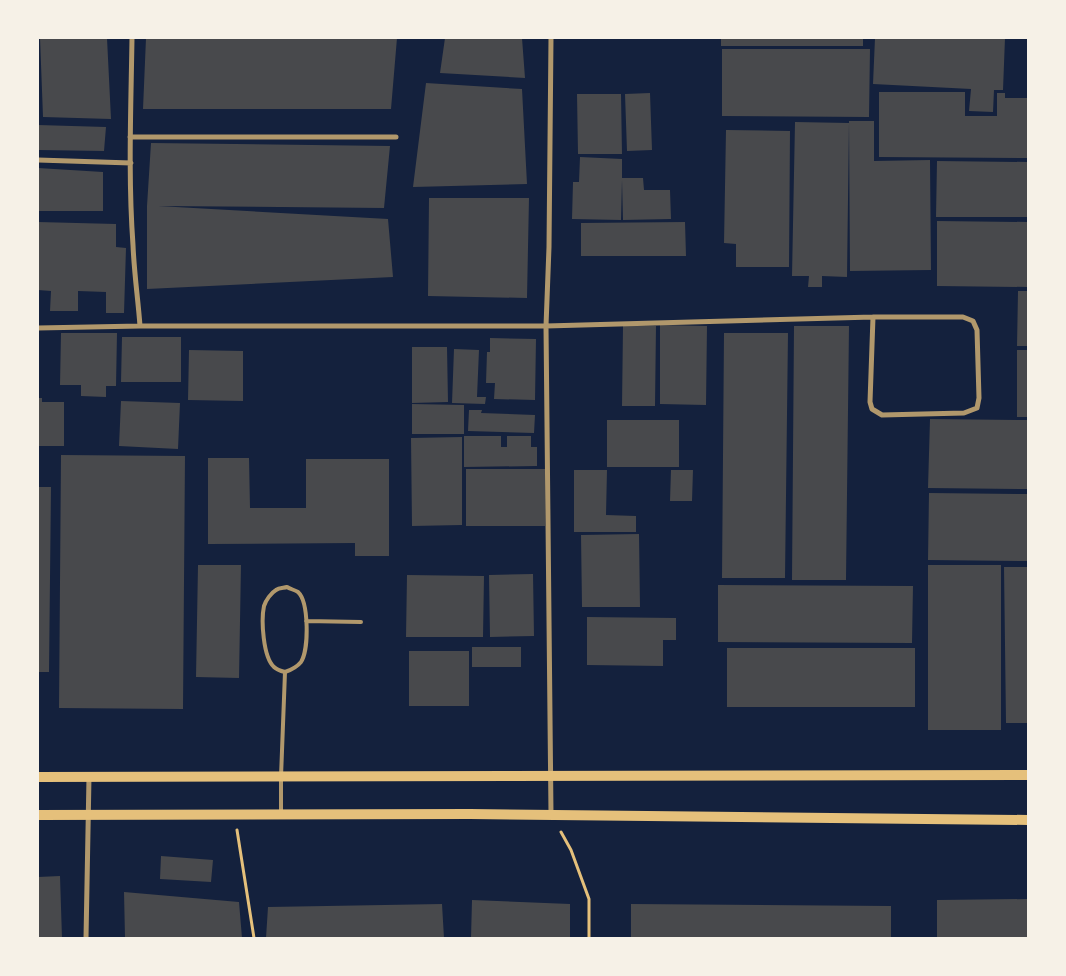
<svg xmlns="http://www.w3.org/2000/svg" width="1066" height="976" font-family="'Times New Roman',serif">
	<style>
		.building { fill: #48494c }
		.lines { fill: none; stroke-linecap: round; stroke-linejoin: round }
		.path { stroke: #e5c07b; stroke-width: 3 }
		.service { stroke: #b1986c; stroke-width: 4 }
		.minor { stroke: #b1986c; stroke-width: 5 }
		.secondary { stroke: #e5c07b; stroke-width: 10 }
	</style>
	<rect width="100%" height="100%" fill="#14213d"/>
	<path class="building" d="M 40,38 L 107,38 L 111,119 L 43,117 Z
		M 146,38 L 397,38 L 391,109 L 143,109 Z
		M 445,38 L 522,38 L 525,78 L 440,73 Z
		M 721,38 L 863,38 L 863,46 L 721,46 Z
		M 875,38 L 1005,38 L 1003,90 L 994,90 L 993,112 L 969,111 L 971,89 L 873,84 Z
		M 722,49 L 870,49 L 869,117 L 722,116 Z
		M 426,83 L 522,89 L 527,184 L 413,187 Z
		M 879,92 L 965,92 L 965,116 L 997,116 L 997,93 L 1005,93 L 1005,98 L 1028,98 L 1028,158 L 879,157 Z
		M 650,93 L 652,150 L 627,151 L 625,94 Z
		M 577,94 L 621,94 L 622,154 L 578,154 Z
		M 849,121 L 874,121 L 874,161 L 930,160 L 931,270 L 850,271 Z
		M 795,122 L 849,123 L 847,277 L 822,276 L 822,287 L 808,287 L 809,276 L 792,276 Z
		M 38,125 L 106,127 L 104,151 L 38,150 Z
		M 726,130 L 790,131 L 789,267 L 736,267 L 736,244 L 724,243 Z
		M 151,143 L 390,146 L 384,208 L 158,206 L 388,219 L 393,277 L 147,289 L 147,206 Z
		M 580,157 L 622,159 L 622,178 L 643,178 L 644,190 L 670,190 L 671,219 L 623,220 L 622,180 L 621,220 L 572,219 L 573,182 L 579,182 Z
		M 937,161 L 1028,162 L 1028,217 L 936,217 Z
		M 38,168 L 103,172 L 103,211 L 38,211 Z
		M 429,198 L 529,198 L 527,298 L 428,296 Z
		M 937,221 L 1028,222 L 1028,287 L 937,286 Z
		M 38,222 L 116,224 L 116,247 L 126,248 L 124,313 L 106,313 L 106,292 L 78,291 L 78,311 L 50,311 L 51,291 L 38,290 Z
		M 685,222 L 686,256 L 581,256 L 581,223 Z
		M 1018,291 L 1028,291 L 1028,346 L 1017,346 Z
		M 660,325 L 707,326 L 706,405 L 660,404 Z
		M 623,326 L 656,326 L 655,406 L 622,406 Z
		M 794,326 L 849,326 L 846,580 L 792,580 Z
		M 61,333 L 117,333 L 116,386 L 106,386 L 106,397 L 81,396 L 81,385 L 60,385 Z
		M 724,333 L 788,333 L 785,578 L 722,578 Z
		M 122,337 L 181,337 L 181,382 L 121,382 Z
		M 490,338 L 536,339 L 535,400 L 494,399 L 495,383 L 486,383 L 487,352 L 490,352 Z
		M 412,347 L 447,347 L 448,402 L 412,403 Z
		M 454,349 L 479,350 L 477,397 L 486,397 L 485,404 L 452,403 Z
		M 189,350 L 243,351 L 243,401 L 188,400 Z
		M 1017,350 L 1028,350 L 1028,417 L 1017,417 Z
		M 38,398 L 42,398 L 42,402 L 64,402 L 64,446 L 38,446 Z
		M 121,401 L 180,403 L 178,449 L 119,446 Z
		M 412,404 L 464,405 L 464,434 L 412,434 Z
		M 469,410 L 482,410 L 481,413 L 535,415 L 534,433 L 468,431 Z
		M 930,419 L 1028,420 L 1028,489 L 928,488 Z
		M 607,420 L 679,420 L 679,467 L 607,467 Z
		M 464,436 L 501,436 L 501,447 L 507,447 L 507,436 L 531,436 L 531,447 L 537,447 L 537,466 L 464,467 Z
		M 462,437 L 462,525 L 412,526 L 411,438 Z
		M 61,455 L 185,456 L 183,709 L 59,708 Z
		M 208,458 L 249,458 L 250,508 L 306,508 L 306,459 L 389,459 L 389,556 L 355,556 L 355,543 L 208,544 Z
		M 466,469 L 545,469 L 545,526 L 466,526 Z
		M 574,470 L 607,470 L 606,515 L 636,516 L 636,532 L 574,532 Z
		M 671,470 L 693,470 L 692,501 L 670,501 Z
		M 38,487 L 51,487 L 49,672 L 38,672 Z
		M 929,493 L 1028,494 L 1028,561 L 928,560 Z
		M 639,534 L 640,607 L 582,607 L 581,535 Z
		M 198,565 L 241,565 L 239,678 L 196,677 Z
		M 928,565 L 1001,565 L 1001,730 L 928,730 Z
		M 1004,567 L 1028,567 L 1028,723 L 1006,723 Z
		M 533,574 L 534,636 L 490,637 L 489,575 Z
		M 407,575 L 484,576 L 483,637 L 406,637 Z
		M 718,585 L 913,586 L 912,643 L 718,642 Z
		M 587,617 L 676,618 L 676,640 L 663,640 L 663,666 L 587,665 Z
		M 472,647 L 521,647 L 521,667 L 472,667 Z
		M 727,648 L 915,648 L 915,707 L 727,707 Z
		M 409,651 L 469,651 L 469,706 L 409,706 Z
		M 161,856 L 213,860 L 211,882 L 160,879 Z
		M 60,876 L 62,938 L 38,938 L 38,877 Z
		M 124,892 L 239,902 L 242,938 L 125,938 Z
		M 1028,899 L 1028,938 L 937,938 L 937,900 Z
		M 472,900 L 570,904 L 570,938 L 471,938 Z
		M 442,904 L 444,938 L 266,938 L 268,907 Z
		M 631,904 L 891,906 L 891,938 L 631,938 Z"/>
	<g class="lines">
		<path class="path" d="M 237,830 L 254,938
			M 561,832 L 571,850 L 589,899 L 589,938"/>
		<path class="service" d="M 287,587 C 290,589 295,590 298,592 C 309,602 309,650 301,662 C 297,667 291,670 285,672 C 281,671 277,670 274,667 C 263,657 261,620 264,606 C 266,600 271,593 276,590 C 279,588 284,588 287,587 Z
			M 306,621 L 361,622
			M 281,814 L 281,777 L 285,672"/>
		<path class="minor" d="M 132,38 C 131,107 128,176 133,245 C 134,272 138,299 140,326
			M 130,137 L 396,137
			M 38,160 L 131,163
			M 38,328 L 140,326 L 546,326 L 873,317 L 963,317 L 973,321 L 977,330 L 979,398 L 977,408 L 964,413 L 882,415 L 872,409 L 870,402 L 873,317
			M 551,814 L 546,326 L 549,247 L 551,38
			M 86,938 L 89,777"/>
		<path class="secondary" d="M 38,777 L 1028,775
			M 38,815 L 470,814 L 1028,820"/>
	</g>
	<rect width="1066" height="976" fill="none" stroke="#f6f1e7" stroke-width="78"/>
</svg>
